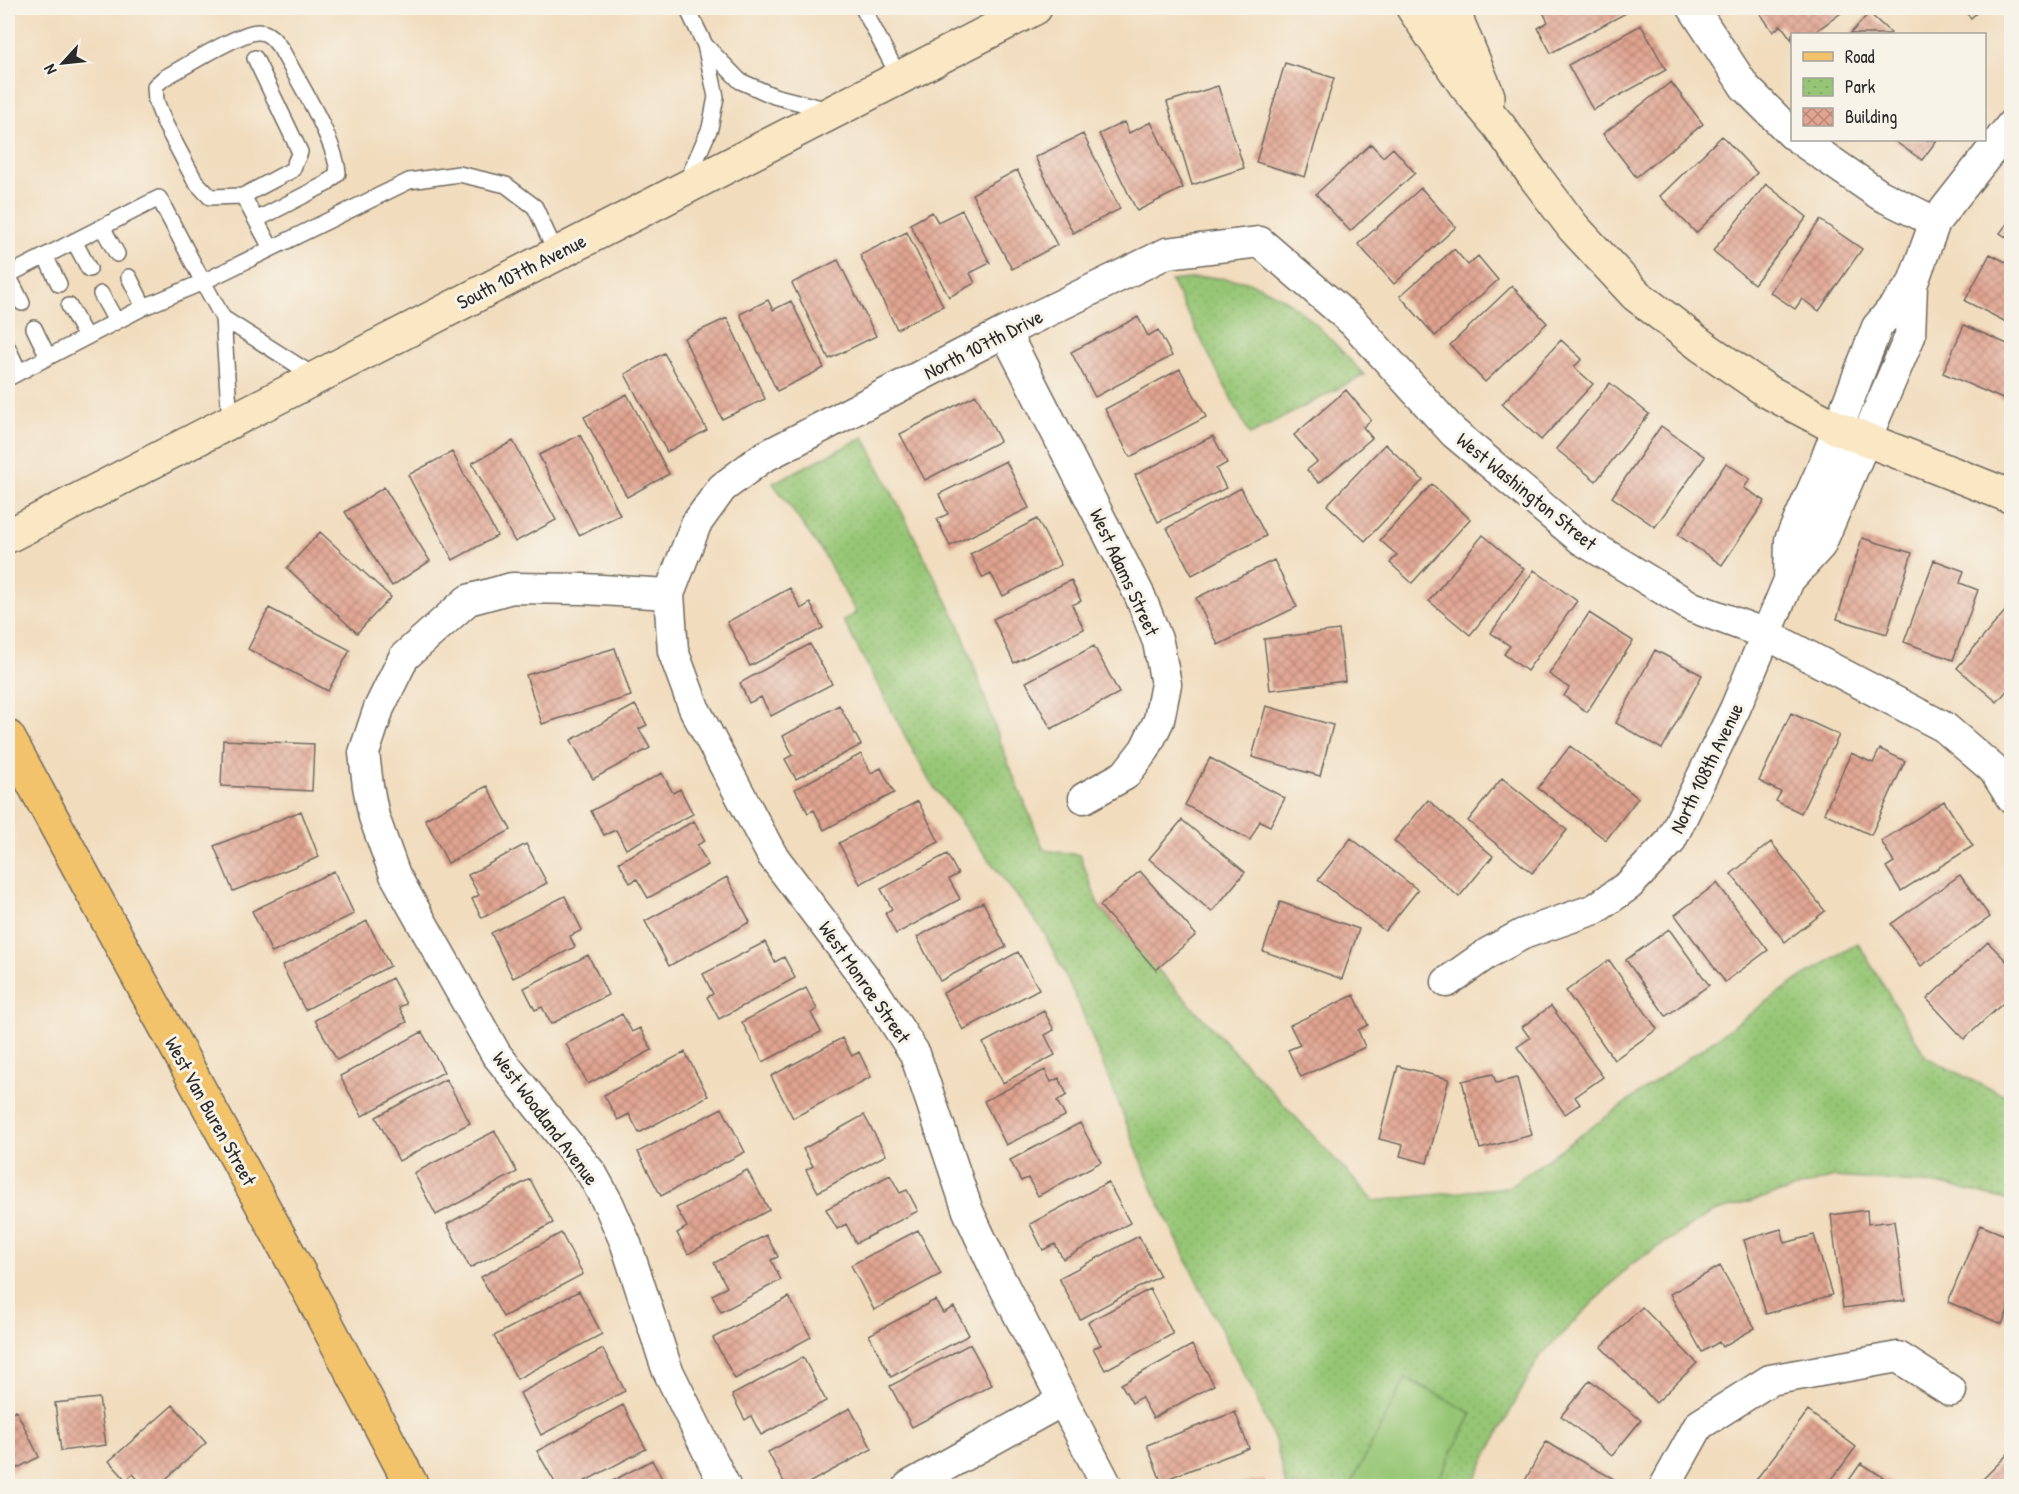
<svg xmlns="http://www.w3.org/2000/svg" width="2019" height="1494" font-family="'Patrick Hand',sans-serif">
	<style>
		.park { fill: url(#park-dots); stroke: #607850; stroke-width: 1.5 }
		.garden { fill: #96c675; stroke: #607850; stroke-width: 1.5 }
		.building { fill: url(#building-cross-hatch) }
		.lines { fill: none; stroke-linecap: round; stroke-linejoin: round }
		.lane-casing { stroke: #70695e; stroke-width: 18 }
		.street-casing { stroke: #70695e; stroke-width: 33 }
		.secondary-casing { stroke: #70695e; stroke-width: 36 }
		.primary-casing { stroke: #70695e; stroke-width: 36 }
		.lane { stroke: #fff; stroke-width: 15 }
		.street { stroke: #fff; stroke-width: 30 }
		.secondary { stroke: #fae7c3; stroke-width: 33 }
		.primary { stroke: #f2c36a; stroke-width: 33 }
		.labels { text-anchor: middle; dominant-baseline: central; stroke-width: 6; stroke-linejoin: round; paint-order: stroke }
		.street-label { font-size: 20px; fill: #2b2b2b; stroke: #f7f3e8 }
	</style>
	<defs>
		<pattern id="park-dots" width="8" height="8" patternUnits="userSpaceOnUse" patternTransform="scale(1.5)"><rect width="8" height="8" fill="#96c675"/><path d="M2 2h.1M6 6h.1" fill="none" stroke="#81aa65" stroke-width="1.8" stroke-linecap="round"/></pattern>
		<pattern id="building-cross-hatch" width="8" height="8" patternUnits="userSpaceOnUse" patternTransform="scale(1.5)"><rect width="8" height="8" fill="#e1a491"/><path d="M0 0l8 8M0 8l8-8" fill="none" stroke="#b78677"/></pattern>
	</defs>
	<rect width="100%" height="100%" fill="#f7f3e8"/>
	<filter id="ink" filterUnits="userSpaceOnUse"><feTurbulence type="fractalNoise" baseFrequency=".0167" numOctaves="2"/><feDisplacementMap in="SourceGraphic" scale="12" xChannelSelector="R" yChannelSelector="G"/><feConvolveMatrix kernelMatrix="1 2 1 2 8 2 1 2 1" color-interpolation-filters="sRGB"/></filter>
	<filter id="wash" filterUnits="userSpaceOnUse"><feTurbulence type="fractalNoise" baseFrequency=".008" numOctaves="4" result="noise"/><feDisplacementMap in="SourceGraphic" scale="24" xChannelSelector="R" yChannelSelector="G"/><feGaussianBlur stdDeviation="1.35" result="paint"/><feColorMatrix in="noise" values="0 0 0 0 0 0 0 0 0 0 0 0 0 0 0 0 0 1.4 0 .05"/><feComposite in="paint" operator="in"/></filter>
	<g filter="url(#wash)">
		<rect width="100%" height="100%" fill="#f1dcbd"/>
		<path class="park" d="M 1209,277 C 1222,279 1238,279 1250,283 C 1300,300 1329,338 1364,375 L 1250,435 L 1171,281 Z
			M 864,437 L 960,627 L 1005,755 L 1044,850 L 1080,855 L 1099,907 L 1374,1201 L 1508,1187 L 1796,981 L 1858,943 L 1926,1057 L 1985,1087 L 2011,1097 L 2011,1201 L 1946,1185 L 1834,1177 L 1711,1213 L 1630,1265 L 1539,1357 L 1471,1486 L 1286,1486 L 1276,1443 L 1252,1389 L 1207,1302 L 1153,1190 L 1079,1004 L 1044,932 L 930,782 L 843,620 L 856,613 L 823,553 L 773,483 Z"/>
		<path class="garden" d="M 1406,1378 L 1472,1413 L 1435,1486 L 1350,1486 Z"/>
		<g id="blocks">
			<path class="building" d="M 1541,8 L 1626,8 L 1628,12 L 1551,53 L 1538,28 L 1548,22 Z
				M 1762,8 L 1848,8 L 1812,34 L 1792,34 L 1792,40 L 1781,25 L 1773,32 L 1758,10 Z
				M 1961,8 L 1982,8 L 1971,18 Z
				M 1869,13 L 1891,33 L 1890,34 L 1850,34 Z
				M 1641,25 L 1666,70 L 1593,110 L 1568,65 Z
				M 1285,63 L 1334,78 L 1305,177 L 1256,162 Z
				M 1671,82 L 1703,124 L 1636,177 L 1603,134 Z
				M 1218,86 L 1244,168 L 1192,185 L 1167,102 Z
				M 1124,122 L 1129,133 L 1151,122 L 1183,188 L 1137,211 L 1099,134 Z
				M 1083,134 L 1120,209 L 1073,233 L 1035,157 Z
				M 1722,136 L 1757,173 L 1696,233 L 1660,196 Z
				M 1893,140 L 1937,140 L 1922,160 Z
				M 1371,144 L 1383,157 L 1393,148 L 1415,173 L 1350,231 L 1316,194 Z
				M 1017,170 L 1057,245 L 1012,269 L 972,194 Z
				M 1766,184 L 1807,217 L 1754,284 L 1713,251 Z
				M 1421,188 L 1456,227 L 1394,284 L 1358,244 Z
				M 962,210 L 990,263 L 970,273 L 975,283 L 949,297 L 910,224 L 932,212 L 938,222 Z
				M 2012,217 L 2012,241 L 2000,233 Z
				M 1820,220 L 1862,249 L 1819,311 L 1802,299 L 1795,309 L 1770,292 Z
				M 907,232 L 943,306 L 897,329 L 860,255 Z
				M 1454,249 L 1468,265 L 1478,256 L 1498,280 L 1435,336 L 1400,296 Z
				M 1990,254 L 2012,265 L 2012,325 L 1965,301 Z
				M 838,260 L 876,336 L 829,359 L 792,283 Z
				M 1512,286 L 1547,323 L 1485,382 L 1450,345 Z
				M 768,300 L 773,310 L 791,301 L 824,368 L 777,391 L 740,314 Z
				M 1138,317 L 1148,336 L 1158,330 L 1172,356 L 1095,397 L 1071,352 Z
				M 727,318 L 765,399 L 722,419 L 684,338 Z
				M 1964,325 L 2012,346 L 2012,403 L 1943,373 Z
				M 1561,340 L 1582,359 L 1574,367 L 1593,384 L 1541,440 L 1502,404 Z
				M 664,353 L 707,430 L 667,452 L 625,374 Z
				M 1180,369 L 1206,417 L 1130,457 L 1105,409 Z
				M 1610,383 L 1649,414 L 1596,481 L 1556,449 Z
				M 1346,390 L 1371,420 L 1363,427 L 1372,438 L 1319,483 L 1307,470 L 1317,462 L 1294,435 Z
				M 627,394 L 669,474 L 627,497 L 584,417 Z
				M 976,395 L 1000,441 L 925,480 L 900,434 Z
				M 1661,426 L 1705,457 L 1655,527 L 1612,497 Z
				M 580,435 L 620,515 L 579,535 L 539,455 Z
				M 1213,436 L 1227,463 L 1216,469 L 1226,488 L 1158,522 L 1135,475 Z
				M 513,441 L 556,520 L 515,542 L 472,463 Z
				M 1385,444 L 1423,480 L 1365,541 L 1327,505 Z
				M 452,452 L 497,536 L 453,560 L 408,475 Z
				M 1006,461 L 1029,508 L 950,546 L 937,519 L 948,514 L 939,494 Z
				M 1726,463 L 1750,479 L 1744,488 L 1765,501 L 1722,565 L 1678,535 Z
				M 1432,484 L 1470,519 L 1412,583 L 1390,563 L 1397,555 L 1380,540 Z
				M 384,487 L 430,561 L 392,586 L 345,512 Z
				M 1241,488 L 1266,536 L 1192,575 L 1167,528 Z
				M 1037,519 L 1061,565 L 1003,596 L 991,574 L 983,578 L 970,554 Z
				M 320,532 L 391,597 L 357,633 L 287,568 Z
				M 1483,535 L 1524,569 L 1470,635 L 1429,601 Z
				M 1862,538 L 1912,553 L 1887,634 L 1837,619 Z
				M 1274,560 L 1297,607 L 1218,645 L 1196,598 Z
				M 1934,560 L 1964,571 L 1960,583 L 1978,590 L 1953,660 L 1904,642 Z
				M 1534,570 L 1577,601 L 1527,671 L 1504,654 L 1510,646 L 1491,633 Z
				M 1071,580 L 1081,601 L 1072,605 L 1084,629 L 1014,663 L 993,619 Z
				M 790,588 L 801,609 L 810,603 L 823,628 L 750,666 L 727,622 Z
				M 2012,603 L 2012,685 L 1997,702 L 1957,668 Z
				M 269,608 L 350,650 L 328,691 L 248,649 Z
				M 1589,613 L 1633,641 L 1587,712 L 1564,696 L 1569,688 L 1549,674 Z
				M 1339,630 L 1345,681 L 1270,690 L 1264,639 Z
				M 810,644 L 832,684 L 771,716 L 761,697 L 749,703 L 740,683 Z
				M 1094,646 L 1119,693 L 1051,729 L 1026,682 Z
				M 615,648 L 631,696 L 542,724 L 526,675 Z
				M 1655,650 L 1702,675 L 1662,749 L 1616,723 Z
				M 635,705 L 647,725 L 639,729 L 650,748 L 593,779 L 571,740 Z
				M 839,705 L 861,745 L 796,779 L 785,759 L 793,755 L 783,736 Z
				M 1266,706 L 1333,725 L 1320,776 L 1252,757 Z
				M 1791,713 L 1839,735 L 1801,813 L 1776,801 L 1781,792 L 1759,781 Z
				M 223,740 L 314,744 L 312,791 L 221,786 Z
				M 1570,746 L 1638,798 L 1606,840 L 1538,788 Z
				M 1880,749 L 1905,761 L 1871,835 L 1824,813 L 1851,753 L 1873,763 Z
				M 861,754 L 871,773 L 881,768 L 894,793 L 824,830 L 814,810 L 808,813 L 795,789 Z
				M 1210,758 L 1285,798 L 1270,826 L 1260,821 L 1250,840 L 1185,805 Z
				M 662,773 L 673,793 L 680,789 L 693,814 L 626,849 L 616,830 L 604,835 L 591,811 Z
				M 1502,778 L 1567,830 L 1532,873 L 1468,821 Z
				M 487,786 L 511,830 L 448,863 L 425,819 Z
				M 1428,800 L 1493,856 L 1459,897 L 1394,841 Z
				M 918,801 L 939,842 L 860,884 L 839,843 Z
				M 1944,801 L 1973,846 L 1901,891 L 1886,867 L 1894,862 L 1881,841 Z
				M 301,811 L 319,857 L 233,891 L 214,846 Z
				M 1182,820 L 1245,872 L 1212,912 L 1149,859 Z
				M 694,821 L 705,841 L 697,845 L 708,865 L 648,898 L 637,879 L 630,883 L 619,862 Z
				M 1351,838 L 1418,890 L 1385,931 L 1318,880 Z
				M 1771,842 L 1825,911 L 1785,942 L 1731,874 Z
				M 526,844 L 547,883 L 482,918 L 472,899 L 479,895 L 468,875 Z
				M 947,854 L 958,874 L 949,879 L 960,899 L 896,934 L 885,913 L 892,909 L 881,889 Z
				M 334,871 L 354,914 L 272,953 L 252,911 Z
				M 1140,871 L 1196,935 L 1156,970 L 1100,906 Z
				M 1960,875 L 1990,917 L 1921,966 L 1891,924 Z
				M 727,877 L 750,922 L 669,966 L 645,921 Z
				M 1717,883 L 1768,950 L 1725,982 L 1675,915 Z
				M 565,896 L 582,930 L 570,936 L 575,947 L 513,978 L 491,933 Z
				M 983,902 L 1006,947 L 940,981 L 917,937 Z
				M 1280,902 L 1359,929 L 1342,979 L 1263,951 Z
				M 367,921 L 390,966 L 305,1010 L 282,966 Z
				M 1669,929 L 1709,985 L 1666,1016 L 1626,960 Z
				M 765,942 L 775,962 L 784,957 L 795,978 L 719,1019 L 707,997 L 713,994 L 703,974 Z
				M 1988,942 L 2012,967 L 2012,995 L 1964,1039 L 1927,999 Z
				M 1018,952 L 1039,989 L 963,1030 L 943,993 Z
				M 588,955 L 608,995 L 551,1024 L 542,1007 L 535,1010 L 524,988 Z
				M 1609,960 L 1657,1029 L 1614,1060 L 1566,991 Z
				M 392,978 L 406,1004 L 399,1007 L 407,1022 L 337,1060 L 315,1020 Z
				M 806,988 L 817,1009 L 811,1013 L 821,1032 L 763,1062 L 742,1022 Z
				M 1354,995 L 1368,1025 L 1358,1030 L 1365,1047 L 1301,1077 L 1288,1050 L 1300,1045 L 1290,1025 Z
				M 1551,1006 L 1603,1077 L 1575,1097 L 1580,1104 L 1565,1114 L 1517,1047 L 1530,1038 L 1522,1027 Z
				M 1044,1011 L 1054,1030 L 1045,1035 L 1055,1055 L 1003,1083 L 983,1043 Z
				M 622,1014 L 632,1032 L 640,1028 L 652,1050 L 588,1084 L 566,1044 Z
				M 422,1032 L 444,1072 L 362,1116 L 340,1076 Z
				M 842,1038 L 852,1056 L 859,1052 L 871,1077 L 793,1118 L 771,1076 Z
				M 685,1052 L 708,1096 L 639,1133 L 629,1114 L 618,1120 L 604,1095 Z
				M 1398,1066 L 1449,1079 L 1427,1163 L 1400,1156 L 1403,1145 L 1379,1139 Z
				M 1045,1070 L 1051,1082 L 1059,1078 L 1067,1095 L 1057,1101 L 1065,1116 L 1006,1145 L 984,1101 Z
				M 1493,1074 L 1496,1083 L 1517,1078 L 1532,1135 L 1480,1149 L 1462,1081 Z
				M 446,1079 L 470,1123 L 399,1161 L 376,1117 Z
				M 722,1108 L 745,1152 L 661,1196 L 638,1152 Z
				M 864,1115 L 886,1155 L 818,1192 L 806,1170 L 813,1166 L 803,1149 Z
				M 1080,1123 L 1101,1162 L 1038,1196 L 1028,1178 L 1021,1181 L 1010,1160 Z
				M 495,1131 L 517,1172 L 436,1215 L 414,1173 Z
				M 747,1170 L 769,1210 L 688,1254 L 677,1233 L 687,1227 L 676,1208 Z
				M 890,1175 L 900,1193 L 907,1190 L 918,1211 L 856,1243 L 846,1224 L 837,1229 L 826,1209 Z
				M 530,1179 L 553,1223 L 470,1268 L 447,1224 Z
				M 1108,1182 L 1130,1223 L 1063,1259 L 1055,1244 L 1043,1250 L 1030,1224 Z
				M 1867,1210 L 1868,1224 L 1894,1221 L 1905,1300 L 1843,1308 L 1831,1215 Z
				M 1980,1225 L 2012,1238 L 2012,1301 L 2002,1324 L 1948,1302 Z
				M 1781,1229 L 1785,1243 L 1814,1235 L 1832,1295 L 1766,1314 L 1744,1240 Z
				M 918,1230 L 941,1274 L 874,1310 L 851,1265 Z
				M 561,1233 L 583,1274 L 503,1317 L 481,1277 Z
				M 766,1235 L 778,1257 L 771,1260 L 781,1280 L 721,1312 L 712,1295 L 727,1287 L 714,1263 Z
				M 1139,1236 L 1160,1276 L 1080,1319 L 1059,1278 Z
				M 1720,1266 L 1755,1328 L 1722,1347 L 1719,1342 L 1702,1352 L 1670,1294 Z
				M 1150,1289 L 1173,1334 L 1105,1370 L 1093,1348 L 1101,1345 L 1088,1322 Z
				M 579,1291 L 602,1334 L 517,1379 L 494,1336 Z
				M 789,1297 L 811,1337 L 735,1379 L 713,1338 Z
				M 935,1300 L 943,1313 L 954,1307 L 969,1335 L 891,1377 L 869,1335 Z
				M 1642,1307 L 1697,1363 L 1656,1403 L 1601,1347 Z
				M 970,1344 L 992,1385 L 912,1427 L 890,1386 Z
				M 1192,1345 L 1214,1385 L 1153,1418 L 1141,1397 L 1132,1403 L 1121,1384 Z
				M 603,1349 L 625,1391 L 541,1435 L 520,1393 Z
				M 803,1357 L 826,1401 L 761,1435 L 751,1416 L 745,1420 L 732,1395 Z
				M 1590,1380 L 1641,1420 L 1612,1456 L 1561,1416 Z
				M 99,1398 L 106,1445 L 61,1451 L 55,1403 Z
				M 173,1405 L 206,1443 L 158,1486 L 144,1486 L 133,1474 L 126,1480 L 109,1461 Z
				M 623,1405 L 646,1449 L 576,1486 L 557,1486 L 537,1451 Z
				M 850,1408 L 872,1449 L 803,1486 L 786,1486 L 768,1452 Z
				M 16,1410 L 39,1457 L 8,1473 L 8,1414 Z
				M 1808,1411 L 1856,1447 L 1827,1486 L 1754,1486 L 1752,1485 Z
				M 1235,1412 L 1249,1448 L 1161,1481 L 1147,1445 Z
				M 1546,1442 L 1614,1479 L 1609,1486 L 1522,1486 Z
				M 2012,1450 L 2012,1486 L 1990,1486 L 1983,1479 Z
				M 652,1460 L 666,1486 L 603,1486 Z
				M 1861,1463 L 1895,1485 L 1894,1486 L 1845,1486 Z
				M 1264,1480 L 1265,1486 L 1229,1486 L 1228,1485 Z"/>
		</g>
	</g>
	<g filter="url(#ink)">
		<use href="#blocks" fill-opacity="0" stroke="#70695e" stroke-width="1.5"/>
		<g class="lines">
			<defs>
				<path id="lane" d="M 863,8 L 899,77
					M 705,45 L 740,81 L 774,96 L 829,110
					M 255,58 L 300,152 L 292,170 L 243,196 L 271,248
					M 686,183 L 710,128 L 716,97 L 705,45 L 687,8
					M 243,196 L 210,197 L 195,181 L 165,124 L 156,101 L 155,86 L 164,78 C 181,69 243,30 259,32 C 269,32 275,41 281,49 C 298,81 335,139 338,173 L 326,184 L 256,220
					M 102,227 L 117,254
					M 74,241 L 89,269
					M 45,256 L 59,284
					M 8,275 L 159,198 L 203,282 L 409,181 L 459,174 L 506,185 L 535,207 L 556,253
					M 8,275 L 22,303
					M 129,277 L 144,307
					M 101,294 L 116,321
					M 69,306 L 86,337
					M 223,318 L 316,377
					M 34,328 L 48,357
					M 8,348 L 19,372
					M 8,378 L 144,307 L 203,282 L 223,318 L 230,422"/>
				<path id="street" d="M 1693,8 L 1745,87 L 1792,134
					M 1800,140 L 1880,195 L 1935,222
					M 1005,332 L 1140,596 L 1158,642 L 1166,684 L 1159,720 L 1145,749 L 1125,775 L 1084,798
					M 1789,580 L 1790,540 L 1824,464 L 1877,327 L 1912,285
					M 669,594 L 584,589 L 512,588 L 468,600 L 404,657 L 379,708 L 364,753 L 368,786 L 374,817 L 395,875 L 496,1054 L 592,1174 L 609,1205 L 626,1244 L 667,1369 L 725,1486
					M 1447,982 L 1488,953 L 1523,934 L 1595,909 L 1629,885 L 1670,842 L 1735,709 L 1789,580 L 1820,546 L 1910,336 L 1912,285 L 1935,222 L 2012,124
					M 909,1486 L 1062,1401
					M 1107,1486 L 994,1267 L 968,1211 L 915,1054 L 871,986 L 772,855 L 694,708 L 673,651 L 669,594 L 696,524 L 722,488 L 762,458 L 1005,332 L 1167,253 L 1260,242 L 1353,322 L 1454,433 L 1582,540 L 1692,607 L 1766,634 L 1944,727 L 1993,769 L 2012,799
					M 1665,1486 L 1699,1425 L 1770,1380 L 1898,1357 L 1951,1391"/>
				<path id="secondary" d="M 1413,8 L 1465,85 L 1499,126 L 1533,174 L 1573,227 L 1636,295 L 1702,346 L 1767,391 L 1837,428 L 2012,497
					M 1452,8 L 1488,96
					M 8,536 L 1035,8"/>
				<path id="primary" d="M 8,737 L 322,1315 L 412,1486"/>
			</defs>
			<use href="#lane" class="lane-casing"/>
			<use href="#street" class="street-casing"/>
			<use href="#secondary" class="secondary-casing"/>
			<use href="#primary" class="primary-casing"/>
			<use href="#lane" class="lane"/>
			<use href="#street" class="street"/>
			<use href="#secondary" class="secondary"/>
			<use href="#primary" class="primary"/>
		</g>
	</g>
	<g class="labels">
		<g class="street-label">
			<text transform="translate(521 271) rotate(-27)">South 107th Avenue</text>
			<text transform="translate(983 344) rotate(-27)">North 107th Drive</text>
			<text transform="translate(1527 491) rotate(39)">West Washington Street</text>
			<text transform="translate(1125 572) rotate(65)">West Adams Street</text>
			<text transform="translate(1706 768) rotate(-64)">North 108th Avenue</text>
			<text transform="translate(865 982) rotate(55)">West Monroe Street</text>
			<text transform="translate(211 1111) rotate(61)">West Van Buren Street</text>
			<text transform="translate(546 1118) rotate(53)">West Woodland Avenue</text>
		</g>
	</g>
	<rect width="2019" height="1494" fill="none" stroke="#f7f3e8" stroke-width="30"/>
	<rect x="1791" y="33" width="195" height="108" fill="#f7f3e8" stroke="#a5a39c" stroke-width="1.5"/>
	<rect x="1803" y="52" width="30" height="9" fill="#f2c36a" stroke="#a5a39c" stroke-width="1.5"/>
	<text x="1845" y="63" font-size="18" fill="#2b2b2b">Road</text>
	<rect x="1803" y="78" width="30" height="18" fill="url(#park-dots)" stroke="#a5a39c" stroke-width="1.5"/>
	<text x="1845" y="93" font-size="18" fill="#2b2b2b">Park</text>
	<rect x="1803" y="108" width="30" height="18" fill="url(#building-cross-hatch)" stroke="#a5a39c" stroke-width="1.5"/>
	<text x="1845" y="123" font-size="18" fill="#2b2b2b">Building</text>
	<g transform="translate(63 63) rotate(243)" stroke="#f7f3e8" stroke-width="4.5" paint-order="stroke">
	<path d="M0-4.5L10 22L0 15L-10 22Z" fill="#2b2b2b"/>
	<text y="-9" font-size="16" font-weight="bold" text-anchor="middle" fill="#2b2b2b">N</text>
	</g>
</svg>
